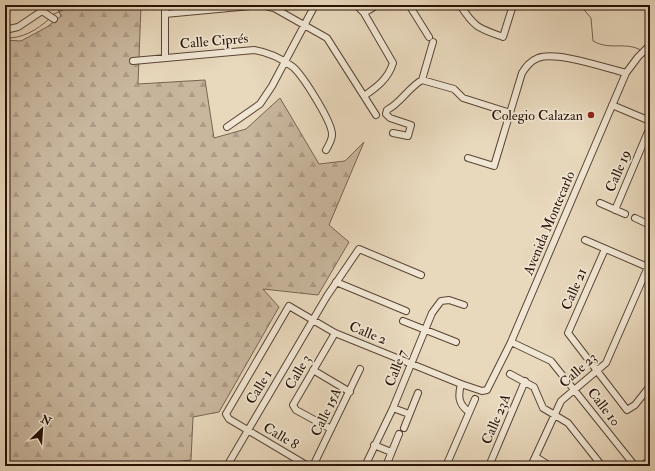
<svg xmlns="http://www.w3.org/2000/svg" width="655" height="471" font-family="'IM FELL Double Pica',serif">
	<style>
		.forest { fill: url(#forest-firs); stroke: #786452 }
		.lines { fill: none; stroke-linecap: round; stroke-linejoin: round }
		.stream { stroke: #75614e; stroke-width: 1 }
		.minor-casing { stroke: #594434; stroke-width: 8 }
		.minor { stroke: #f0e6d3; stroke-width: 6 }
		.poi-dot { fill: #8f2418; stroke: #f0e6d3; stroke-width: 1.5 }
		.labels { text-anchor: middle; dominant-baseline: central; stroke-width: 3.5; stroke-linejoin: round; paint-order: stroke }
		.street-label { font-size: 14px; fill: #291206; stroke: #f0e6d3 }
		.poi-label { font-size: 14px; fill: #291206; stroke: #f0e6d3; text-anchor: end }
	</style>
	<defs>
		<pattern id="forest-firs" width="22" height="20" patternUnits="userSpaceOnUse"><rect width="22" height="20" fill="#c8b69d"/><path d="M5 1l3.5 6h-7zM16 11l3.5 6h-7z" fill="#ac9b86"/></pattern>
	</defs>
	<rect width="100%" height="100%" fill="#e8d8bc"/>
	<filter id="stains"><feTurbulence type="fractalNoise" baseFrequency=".005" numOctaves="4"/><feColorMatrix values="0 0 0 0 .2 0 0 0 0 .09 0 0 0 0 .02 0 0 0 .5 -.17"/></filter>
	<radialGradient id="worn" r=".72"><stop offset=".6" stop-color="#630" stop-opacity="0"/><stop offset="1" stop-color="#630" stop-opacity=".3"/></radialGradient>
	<path class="forest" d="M 56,5 L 141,5 L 138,84 L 205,80 L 214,138 L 246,129 L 280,98 L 319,164 L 345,161 L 364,142 L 329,225 L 349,242 L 318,295 L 263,289 L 279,307 L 219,412 L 193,417 L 191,460 L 166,463 L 164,466 L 5,466 L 5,40 L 21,41 L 47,27 L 61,16 Z"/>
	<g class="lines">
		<path class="stream" d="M 580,5 L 591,18 L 593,41 C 610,51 624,41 641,50
			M 52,15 L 63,10 L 67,5
			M 5,38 C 22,39 37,30 49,19
			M 647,53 L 650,54"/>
		<defs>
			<path id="minor" d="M 356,5 L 364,13 L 393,63 C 388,79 377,87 364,96
				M 409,5 L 429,37
				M 460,5 C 475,28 478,28 503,37 L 513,5
				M 364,13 L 377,5
				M 165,14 L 261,5 L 274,8 L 327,38 L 376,115
				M 5,30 L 18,27 L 42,11 L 54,19
				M 165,58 L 165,5
				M 133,61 L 254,50 C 267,52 282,59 293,67 C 303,76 333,123 332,135 C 332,140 329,145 326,150
				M 422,80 L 433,42
				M 612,105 L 650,121
				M 227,127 L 260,104 L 272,86 L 315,5
				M 393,133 L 408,136 L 411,125 L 390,118 L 386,114 L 387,110 C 401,103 408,88 422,80 L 454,89 L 463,98 L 510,113
				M 468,158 L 494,166 L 522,73 C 526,67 530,61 538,58 C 557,51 605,68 626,73
				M 600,203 L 625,214
				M 615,210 L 650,127
				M 635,218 L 650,225
				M 585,240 L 650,268
				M 605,249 L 568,333 L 627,410 L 635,405 L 650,386
				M 336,282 L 406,311
				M 403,321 L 456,342
				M 511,342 L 551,361 L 635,466
				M 313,370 L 350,392
				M 510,374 L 534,387 L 543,408 L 568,423 L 602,466
				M 461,384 C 458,396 458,404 469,412
				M 393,408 L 409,414
				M 404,428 L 418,393
				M 331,429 L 296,410 L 293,405 L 335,333
				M 374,445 L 391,452
				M 536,457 L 550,466
				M 227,466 L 327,296 L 359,249 L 421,275
				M 308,466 L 229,419 L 226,414 L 289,306 L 335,333 L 461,384 L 482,391 L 487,390 L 511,342 L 626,73 L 638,57 L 650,45
				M 313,466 L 360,369
				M 365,466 L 393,408 L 432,313 L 441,301 L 449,300 L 464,305
				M 386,466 L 399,434
				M 446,466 L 475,399
				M 489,466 L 525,381
				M 531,466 L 561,401 L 606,363 L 648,267
				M 642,466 L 650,460"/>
		</defs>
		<use href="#minor" class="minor-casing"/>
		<use href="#minor" class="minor"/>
	</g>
	<circle class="poi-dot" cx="591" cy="115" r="4"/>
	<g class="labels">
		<g class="street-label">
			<text transform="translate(214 41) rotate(-5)">Calle Ciprés</text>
			<text transform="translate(618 171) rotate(-67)">Calle 19</text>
			<text transform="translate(549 223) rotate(-67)">Avenida Montecarlo</text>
			<text transform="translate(574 289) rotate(-67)">Calle 21</text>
			<text transform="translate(368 333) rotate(22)">Calle 2</text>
			<text transform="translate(396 368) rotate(-69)">Calle 7</text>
			<text transform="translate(578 370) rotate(-42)">Calle 23</text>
			<text transform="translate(298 372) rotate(-60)">Calle 3</text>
			<text transform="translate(259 387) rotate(-59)">Calle 1</text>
			<text transform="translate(604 407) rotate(52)">Calle 10</text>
			<text transform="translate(326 412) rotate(-64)">Calle 15A</text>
			<text transform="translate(496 419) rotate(-67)">Calle 23A</text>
			<text transform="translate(281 436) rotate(31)">Calle 8</text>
		</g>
		<g class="poi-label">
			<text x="583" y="115">Colegio Calazan</text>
		</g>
	</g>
	<rect width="655" height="471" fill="none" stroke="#e8d8bc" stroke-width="20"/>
	<rect x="6" y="6" width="643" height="459" fill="none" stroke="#291206" stroke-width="2"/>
	<rect x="10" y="10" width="635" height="451" fill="none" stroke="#291206"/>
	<g transform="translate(42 429) rotate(25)" stroke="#f0e6d3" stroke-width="3" paint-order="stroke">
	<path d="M0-3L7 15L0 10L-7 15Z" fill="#291206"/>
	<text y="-6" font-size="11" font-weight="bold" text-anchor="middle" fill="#291206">N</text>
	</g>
	<rect width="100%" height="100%" filter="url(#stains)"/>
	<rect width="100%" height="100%" fill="url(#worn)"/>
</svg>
